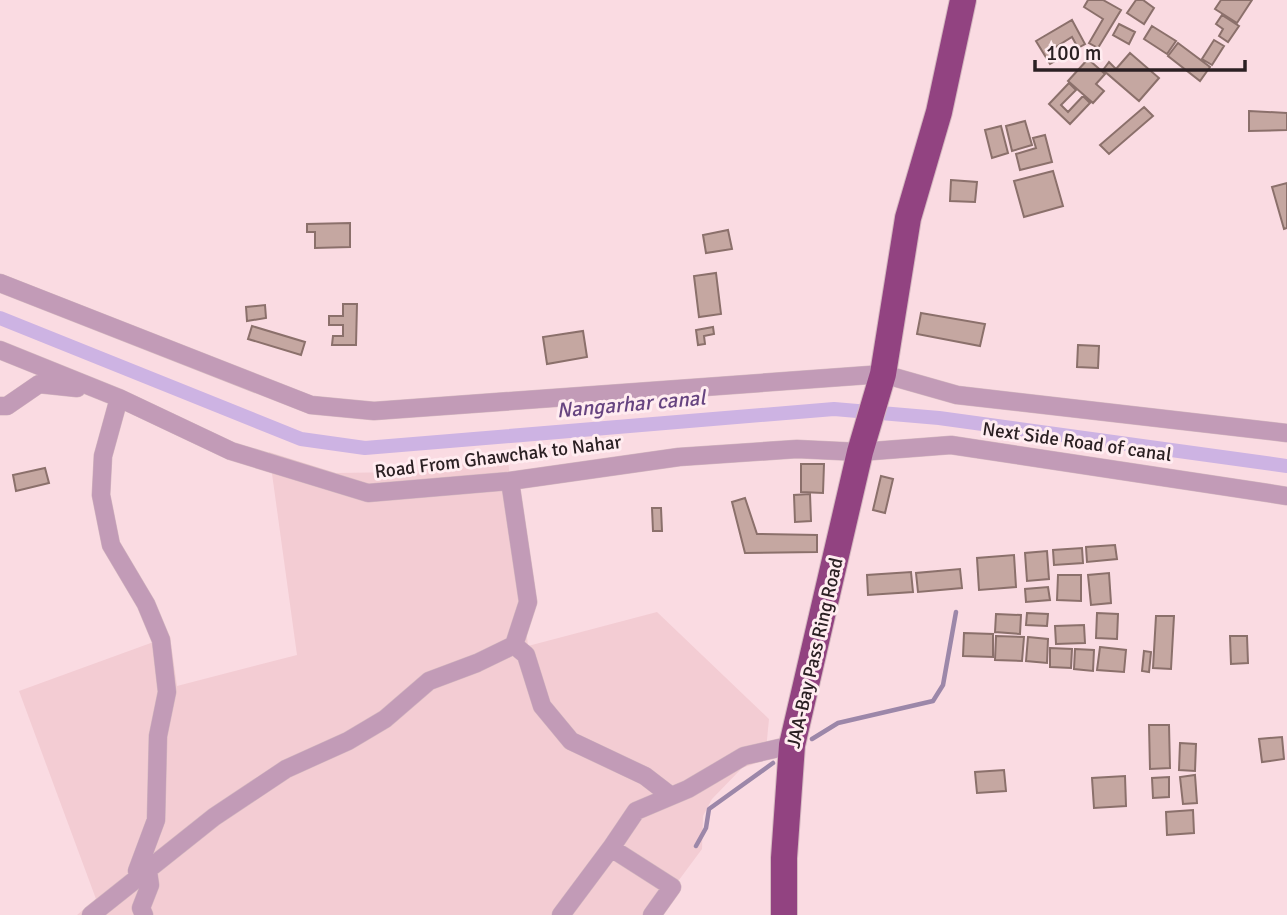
<svg xmlns="http://www.w3.org/2000/svg" width="1287" height="915" font-family="Signika,sans-serif">
	<style>
		.built { fill: #f3ccd3 }
		.lines { fill: none; stroke-linecap: round; stroke-linejoin: round }
		.stream { stroke: #9c87a9; stroke-width: 4.5 }
		.canal { stroke: #cdb3e3; stroke-width: 14 }
		.building { fill: #c5a7a1; stroke: #8b706b; stroke-width: 2 }
		.minor-casing { stroke: #d5b9c0; stroke-width: 19 }
		.highway-casing { stroke: #d5b9c0; stroke-width: 28 }
		.minor { stroke: #c29bb7; stroke-width: 18 }
		.highway { stroke: #924381; stroke-width: 26 }
		.labels { text-anchor: middle; dominant-baseline: central; stroke-width: 6; stroke-linejoin: round; paint-order: stroke }
		.street-label { font-size: 19px; fill: #2b2023; stroke: #ffecf0 }
		.water-label { font-size: 21px; font-style: italic; fill: #664480; stroke: #ffecf0 }
	</style>
	<rect width="100%" height="100%" fill="#fadbe2"/>
	<path class="built" d="M 269,452 L 336,473 L 405,472 L 508,459 L 528,646 L 657,612 L 769,719 L 765,760 L 742,768 L 712,799 L 703,816 L 702,849 L 653,915 L 77,915 L 96,899 L 19,691 L 170,636 L 177,686 L 297,655 Z"/>
	<g class="lines">
		<path class="stream" d="M 812,739 L 838,723 L 933,701 L 943,685 L 956,612
			M 696,846 L 706,828 L 709,809 L 773,763"/>
		<path class="canal" d="M 0,318 L 301,439 L 365,448 L 834,409 L 939,418 L 1287,466"/>
	</g>
	<path class="building" d="M 1088,0 L 1103,0 L 1121,10 L 1098,48 L 1089,43 L 1103,19 L 1084,7 Z
		M 1136,0 L 1143,0 L 1154,8 L 1144,24 L 1127,13 Z
		M 1221,0 L 1252,0 L 1237,23 L 1215,9 Z
		M 1222,15 L 1239,26 L 1228,42 L 1219,36 L 1223,29 L 1216,24 Z
		M 1072,20 L 1085,44 L 1078,48 L 1072,37 L 1051,50 L 1057,60 L 1050,64 L 1036,41 Z
		M 1119,24 L 1135,32 L 1129,44 L 1113,35 Z
		M 1152,26 L 1176,41 L 1167,54 L 1144,39 Z
		M 1214,40 L 1224,46 L 1212,65 L 1202,59 Z
		M 1178,43 L 1210,67 L 1200,81 L 1168,56 Z
		M 1130,53 L 1159,78 L 1139,101 L 1103,70 L 1109,62 L 1116,69 Z
		M 1088,59 L 1105,74 L 1096,84 L 1104,91 L 1093,103 L 1068,81 Z
		M 1069,83 L 1076,90 L 1061,105 L 1068,112 L 1083,96 L 1090,103 L 1070,124 L 1049,104 Z
		M 1144,107 L 1153,116 L 1109,154 L 1100,145 Z
		M 1249,111 L 1287,113 L 1287,130 L 1249,131 Z
		M 1025,121 L 1032,145 L 1012,151 L 1006,126 Z
		M 1001,126 L 1008,153 L 992,158 L 985,130 Z
		M 1045,135 L 1052,162 L 1020,170 L 1016,154 L 1036,148 L 1033,138 Z
		M 1053,171 L 1063,206 L 1024,217 L 1014,181 Z
		M 951,180 L 977,182 L 975,202 L 950,201 Z
		M 1287,183 L 1287,228 L 1284,229 L 1272,187 Z
		M 350,223 L 350,247 L 315,248 L 315,232 L 307,232 L 307,224 Z
		M 728,230 L 732,249 L 706,253 L 703,235 Z
		M 716,273 L 721,314 L 699,317 L 694,276 Z
		M 343,304 L 357,304 L 356,345 L 332,345 L 333,336 L 343,336 L 343,325 L 329,325 L 329,316 L 343,316 Z
		M 265,305 L 266,318 L 247,321 L 246,307 Z
		M 921,313 L 985,324 L 980,346 L 917,334 Z
		M 252,326 L 305,342 L 301,355 L 248,339 Z
		M 713,327 L 714,334 L 704,336 L 705,344 L 698,345 L 696,330 Z
		M 583,331 L 587,357 L 547,364 L 543,337 Z
		M 1078,345 L 1099,346 L 1098,368 L 1077,367 Z
		M 801,464 L 824,464 L 823,493 L 801,492 Z
		M 45,468 L 49,483 L 16,491 L 13,475 Z
		M 881,476 L 893,479 L 885,513 L 873,510 Z
		M 810,494 L 811,521 L 795,522 L 794,495 Z
		M 745,498 L 757,534 L 817,535 L 817,552 L 745,553 L 732,502 Z
		M 652,508 L 661,508 L 662,531 L 653,531 Z
		M 1115,545 L 1117,559 L 1087,562 L 1086,547 Z
		M 1082,548 L 1083,563 L 1054,565 L 1053,550 Z
		M 1047,551 L 1049,579 L 1027,581 L 1025,553 Z
		M 1014,555 L 1016,587 L 979,590 L 977,558 Z
		M 960,569 L 962,588 L 918,592 L 916,573 Z
		M 911,572 L 913,592 L 868,595 L 867,575 Z
		M 1109,573 L 1111,603 L 1091,605 L 1088,575 Z
		M 1058,575 L 1081,575 L 1081,601 L 1057,600 Z
		M 1048,587 L 1050,600 L 1026,602 L 1025,589 Z
		M 1027,613 L 1048,614 L 1047,626 L 1026,625 Z
		M 1097,613 L 1118,614 L 1117,639 L 1096,638 Z
		M 996,614 L 1021,615 L 1020,634 L 995,632 Z
		M 1156,616 L 1174,616 L 1171,669 L 1153,668 Z
		M 1084,625 L 1085,643 L 1056,644 L 1055,626 Z
		M 964,633 L 993,634 L 993,657 L 963,656 Z
		M 996,636 L 1024,637 L 1022,661 L 995,660 Z
		M 1230,636 L 1247,636 L 1248,663 L 1231,664 Z
		M 1028,637 L 1048,639 L 1047,663 L 1026,661 Z
		M 1100,647 L 1126,650 L 1124,672 L 1097,670 Z
		M 1050,648 L 1072,649 L 1071,668 L 1050,667 Z
		M 1075,649 L 1094,650 L 1093,671 L 1074,669 Z
		M 1144,651 L 1151,652 L 1149,672 L 1142,671 Z
		M 1149,725 L 1169,725 L 1170,768 L 1150,769 Z
		M 1282,737 L 1284,759 L 1262,762 L 1259,739 Z
		M 1180,743 L 1196,744 L 1195,771 L 1179,770 Z
		M 1004,770 L 1006,791 L 977,793 L 975,772 Z
		M 1195,775 L 1197,803 L 1183,804 L 1180,777 Z
		M 1125,776 L 1126,806 L 1094,808 L 1092,778 Z
		M 1169,777 L 1169,797 L 1153,798 L 1152,778 Z
		M 1193,810 L 1194,833 L 1167,835 L 1166,812 Z"/>
	<g class="lines">
		<defs>
			<path id="minor" d="M 0,283 L 311,405 L 374,411 L 883,374 L 957,395 L 1287,433
				M 0,350 L 119,398 L 231,451 L 368,493 L 510,481 L 679,457 L 797,449 L 860,452 L 951,445 L 1287,496
				M 119,398 L 103,456 L 101,495 L 111,545 L 146,604 L 161,640 L 167,692 L 158,736 L 156,820 L 137,871
				M 0,406 L 7,406 L 39,384 L 77,388
				M 514,645 L 526,655 L 542,706 L 571,741 L 645,776 L 671,796
				M 91,915 L 214,817 L 286,769 L 348,741 L 385,719 L 429,681 L 477,663 L 514,645 L 528,602 L 510,481
				M 144,915 L 141,908 L 150,885 L 148,871
				M 561,915 L 611,848
				M 652,915 L 672,887 L 611,848 L 636,811 L 688,789 L 744,756 L 792,745"/>
			<path id="highway" d="M 784,915 L 784,858 L 792,745 L 860,452 L 883,374 L 908,218 L 939,112 L 963,0"/>
		</defs>
		<use href="#minor" class="minor-casing"/>
		<use href="#highway" class="highway-casing"/>
		<use href="#minor" class="minor"/>
		<use href="#highway" class="highway"/>
	</g>
	<g class="labels">
		<g class="street-label">
			<text transform="translate(1077 442) rotate(8)">Next Side Road of canal</text>
			<text transform="translate(498 457) rotate(-7)">Road From Ghawchak to Nahar</text>
			<text transform="translate(815 653) rotate(-77)">JAA-Bay Pass Ring Road</text>
		</g>
		<g class="water-label">
			<text transform="translate(631 404) rotate(-5)">Nangarhar canal</text>
		</g>
	</g>
	<path d="M1035 60v10h210v-10" fill="none" stroke="#2b2023" stroke-width="3.5"/>
	<text x="1046" y="60" font-size="21" fill="#2b2023" stroke="#ffecf0" stroke-width="5" paint-order="stroke">100 m</text>
</svg>
